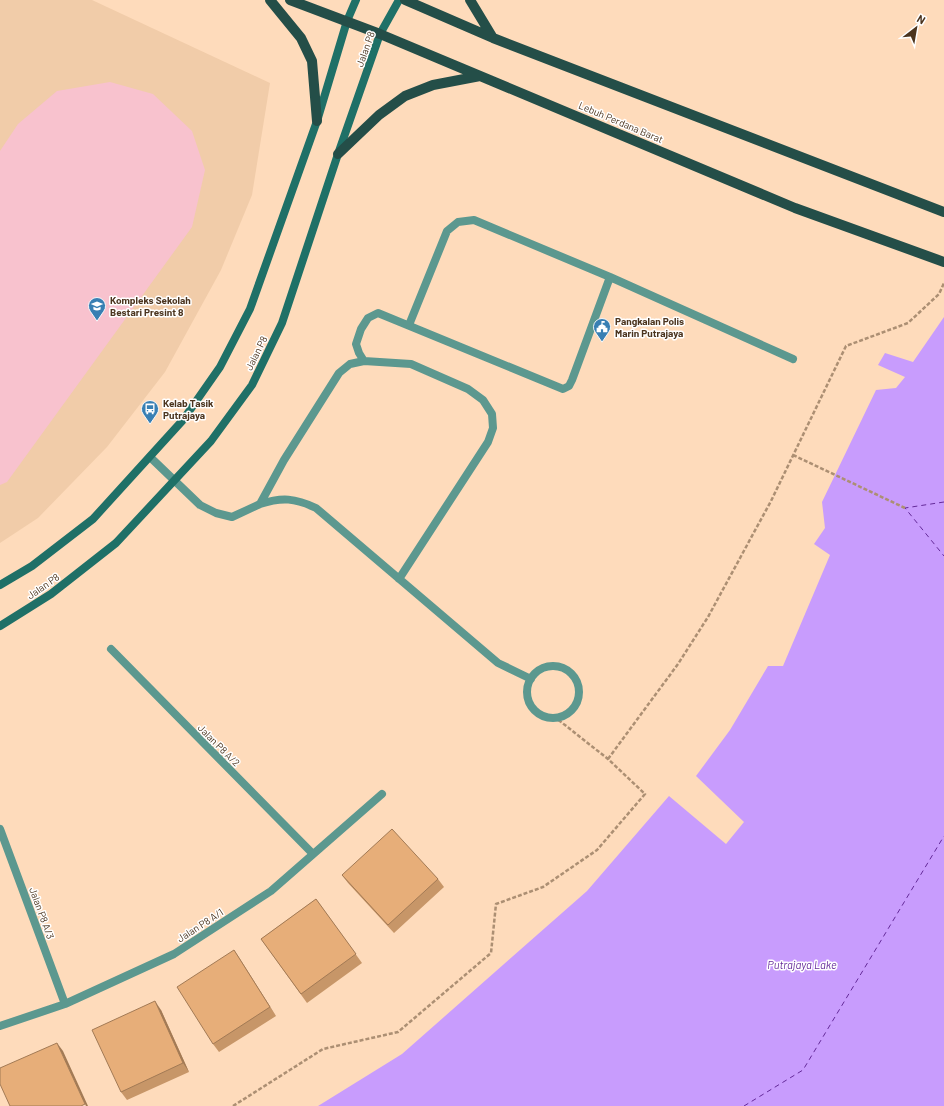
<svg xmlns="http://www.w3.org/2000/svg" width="944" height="1106" font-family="Barlow,sans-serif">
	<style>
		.built { fill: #f1cca9 }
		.green { fill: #f8c2ce }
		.water { fill: #c89cfd }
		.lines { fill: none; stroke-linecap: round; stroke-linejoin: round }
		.ferry { stroke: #642a99; stroke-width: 1; stroke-dasharray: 5 4; stroke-linecap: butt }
		.path { stroke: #ac8f73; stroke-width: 2.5; stroke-dasharray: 4 2; stroke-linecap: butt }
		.lane { stroke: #5c988f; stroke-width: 8 }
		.street { stroke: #5c988f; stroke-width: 8 }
		.secondary { stroke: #1f7067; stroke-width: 8 }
		.primary { stroke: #244e48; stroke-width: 10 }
		.wall { fill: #c79668 }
		.shaded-wall { fill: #a27a55 }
		.building { fill: #e7ae79; stroke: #a27a55 }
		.labels { text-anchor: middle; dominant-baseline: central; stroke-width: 3; stroke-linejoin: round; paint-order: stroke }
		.street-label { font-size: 10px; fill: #4b341e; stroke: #fff }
		.poi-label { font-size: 10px; font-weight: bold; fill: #4b341e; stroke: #fff; text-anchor: start }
		.water-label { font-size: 11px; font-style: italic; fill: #642a99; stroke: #fff }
	</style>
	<rect width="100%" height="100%" fill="#fedbbb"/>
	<path class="built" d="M 0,0 L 92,0 L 270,83 L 252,195 L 221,270 L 165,372 L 107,447 L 38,518 L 0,543 Z"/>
	<path class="green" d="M 110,82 L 153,94 L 192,131 L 205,170 L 192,227 L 7,482 L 0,485 L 0,151 L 18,124 L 57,91 Z"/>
	<path class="water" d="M 944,317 L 944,1106 L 318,1106 L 402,1054 L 587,891 L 669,796 L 726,844 L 744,822 L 696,776 L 730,730 L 768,666 L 783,666 L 830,555 L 814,544 L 825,528 L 822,502 L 876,390 L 896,388 L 905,377 L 878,365 L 885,353 L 913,362 Z"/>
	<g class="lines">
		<path class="ferry" d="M 944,502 L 905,508 L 944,556
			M 744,1106 L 803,1070 L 944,836"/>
		<path class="path" d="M 793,455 L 905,508
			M 608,759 L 678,664 L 708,617 L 771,501 L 846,346 L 908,323 L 939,294 L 944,283
			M 233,1106 L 323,1049 L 398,1032 L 491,953 L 496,904 L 543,887 L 597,850 L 645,794 L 608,759 L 556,718"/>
		<path class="lane" d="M 409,325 L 447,231 L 458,222 L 474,220 L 610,277 L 793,359
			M 364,361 L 359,353 L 356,344 L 361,329 L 368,318 L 378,313 L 563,389 L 569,386 L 572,380 L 610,277
			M 150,457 L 200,505 L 216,513 L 232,517 L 260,504 L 284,460 L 339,373 L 350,364 L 364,361 L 411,364 L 468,389 L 483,400 L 492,414 L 493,428 L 488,442 L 399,579
			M 260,504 C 282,497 295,498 316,508 L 498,663 L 531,679
			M527 692a26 26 0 1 1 52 0a26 26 0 1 1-52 0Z"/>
		<path class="street" d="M 111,649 L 313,854
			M 0,829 L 65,1004
			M 0,1026 L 65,1004 L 174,954 L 271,891 L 382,794"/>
		<path class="secondary" d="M 0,585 L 32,566 L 93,519 L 183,420 L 220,367 L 250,309 L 317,121 L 347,21 L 356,0
			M 0,626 L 51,594 L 116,543 L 211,441 L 252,385 L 282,323 L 338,154 L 380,34 L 399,0"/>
		<path class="primary" d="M 270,0 L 301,38 L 312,61 L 317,121
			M 290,0 L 380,34 L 795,208 L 944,262
			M 405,0 L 493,38 L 944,212
			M 470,0 L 493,38
			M 338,154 L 379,115 L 405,96 L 433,85 L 480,76"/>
	</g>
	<path class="wall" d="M 342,875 L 438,879 L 444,887 L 394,933 L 348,883 Z
		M 316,899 L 362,963 L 307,1003 L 261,939 Z
		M 234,950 L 276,1016 L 219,1052 L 213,1044 Z
		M 161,1010 L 189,1072 L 127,1100 L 121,1092 Z"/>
	<path class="shaded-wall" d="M 234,950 L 240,959 L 276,1016 L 270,1007 Z
		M 155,1001 L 161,1010 L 189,1072 L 183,1063 Z
		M 57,1043 L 63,1051 L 88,1106 L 86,1106 L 85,1104 Z"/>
	<path class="building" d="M 392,829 L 438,879 L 388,925 L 342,875 Z
		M 316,899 L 356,954 L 301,994 L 261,939 Z
		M 234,950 L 270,1007 L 213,1044 L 177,987 Z
		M 155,1001 L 183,1063 L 121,1092 L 92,1030 Z
		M 57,1043 L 85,1104 L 81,1106 L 10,1106 L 0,1084 L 0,1068 Z"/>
	<defs>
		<symbol id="school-pin" viewBox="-11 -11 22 30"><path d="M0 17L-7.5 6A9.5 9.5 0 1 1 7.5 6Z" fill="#387fb3" stroke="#fff"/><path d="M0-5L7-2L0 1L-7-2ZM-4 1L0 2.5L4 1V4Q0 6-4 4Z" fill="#fff"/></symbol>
		<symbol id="civic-pin" viewBox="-11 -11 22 30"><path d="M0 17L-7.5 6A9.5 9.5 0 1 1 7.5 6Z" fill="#387fb3" stroke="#fff"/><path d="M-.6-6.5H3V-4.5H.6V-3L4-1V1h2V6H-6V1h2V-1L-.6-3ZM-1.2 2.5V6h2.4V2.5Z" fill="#fff"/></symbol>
		<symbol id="bus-pin" viewBox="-11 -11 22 30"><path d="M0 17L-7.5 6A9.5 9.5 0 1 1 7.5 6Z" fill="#387fb3" stroke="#fff"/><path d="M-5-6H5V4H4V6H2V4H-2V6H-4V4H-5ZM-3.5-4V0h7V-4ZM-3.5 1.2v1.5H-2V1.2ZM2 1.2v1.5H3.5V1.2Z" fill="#fff"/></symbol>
	</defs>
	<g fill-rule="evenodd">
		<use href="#school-pin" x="87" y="296" width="20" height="27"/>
		<use href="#civic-pin" x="592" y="317" width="20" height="27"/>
		<use href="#bus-pin" x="140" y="399" width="20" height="27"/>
	</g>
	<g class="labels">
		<g class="street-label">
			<text transform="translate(365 49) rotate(-70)">Jalan P8</text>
			<text transform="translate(621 122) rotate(23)">Lebuh Perdana Barat</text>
			<text transform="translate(256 353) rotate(-64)">Jalan P8</text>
			<text transform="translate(43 586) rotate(-35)">Jalan P8</text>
			<text transform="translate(219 745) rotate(45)">Jalan P8 A/2</text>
			<text transform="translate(42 913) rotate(70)">Jalan P8 A/3</text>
			<text transform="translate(200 925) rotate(-33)">Jalan P8 A/1</text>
		</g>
		<g class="poi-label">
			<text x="110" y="300">Kompleks Sekolah<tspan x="110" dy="12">Bestari Presint 8</tspan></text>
			<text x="615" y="321">Pangkalan Polis<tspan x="615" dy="12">Marin Putrajaya</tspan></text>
			<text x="163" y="403">Kelab Tasik<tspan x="163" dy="12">Putrajaya</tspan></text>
		</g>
		<g class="water-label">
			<text x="802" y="964">Putrajaya Lake</text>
		</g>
	</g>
	<g transform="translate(916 28) rotate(31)" stroke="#ffffff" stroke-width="3" paint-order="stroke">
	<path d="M0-3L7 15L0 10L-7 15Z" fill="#4b341e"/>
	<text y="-6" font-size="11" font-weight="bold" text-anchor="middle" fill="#4b341e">N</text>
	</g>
</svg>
